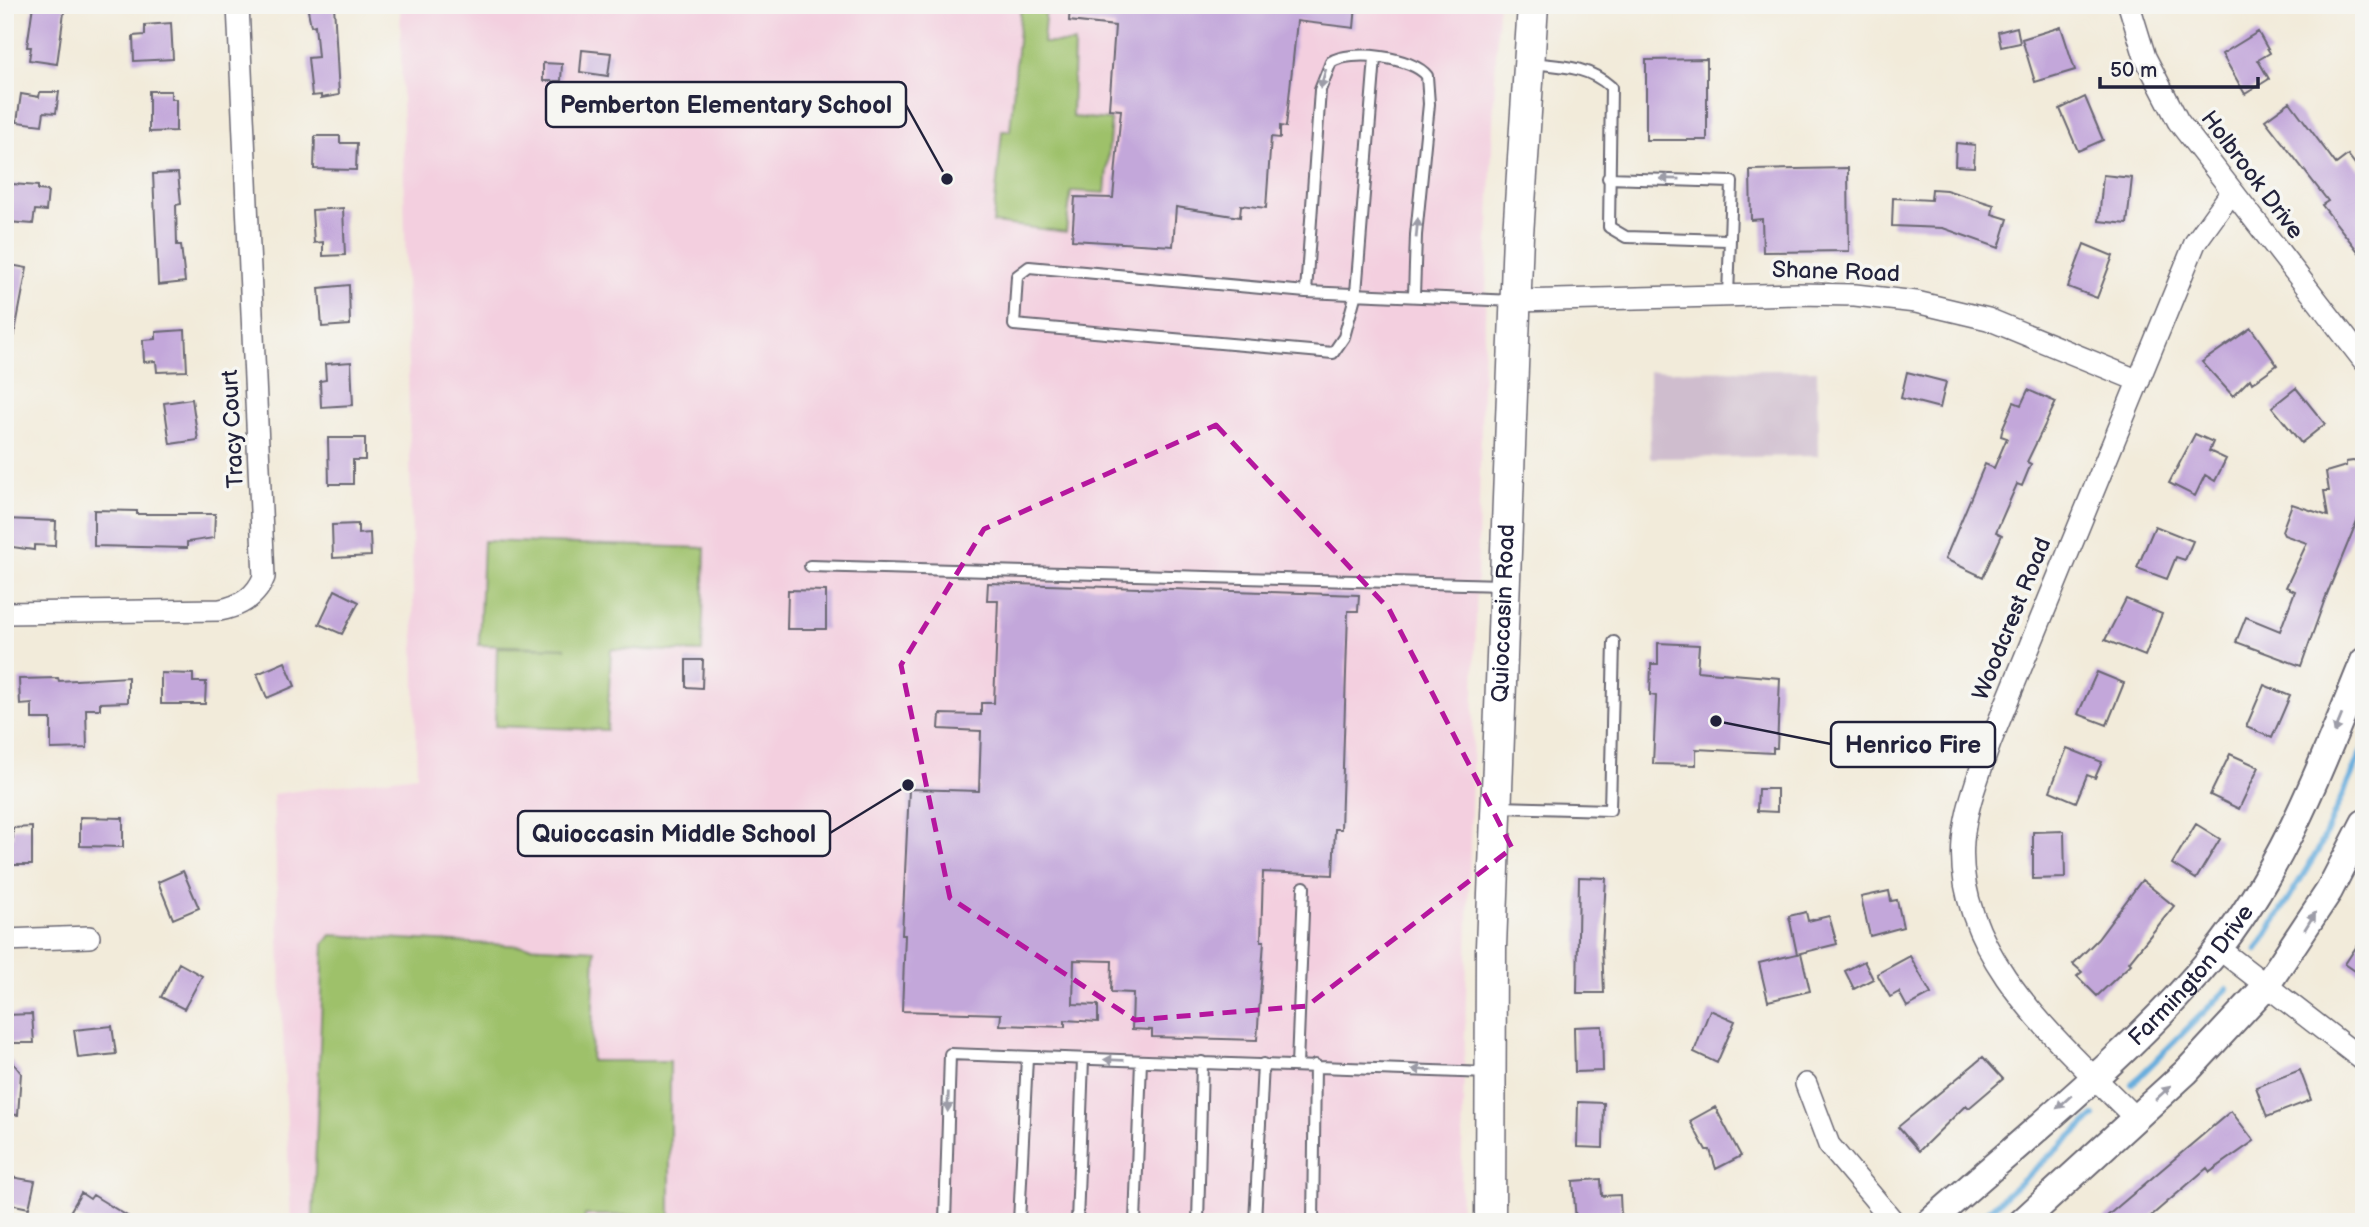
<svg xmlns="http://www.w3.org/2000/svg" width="2369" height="1227" font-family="'Balsamiq Sans',sans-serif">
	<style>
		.built { fill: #f3cfdf }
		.industrial { fill: #cfbdce }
		.green { fill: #9ec16a; stroke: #607252; stroke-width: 2 }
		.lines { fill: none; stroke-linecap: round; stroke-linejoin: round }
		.stream { stroke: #66addd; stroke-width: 6 }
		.building { fill: #c3a7da }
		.service-casing { stroke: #6b6873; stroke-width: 14 }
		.minor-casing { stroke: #6b6873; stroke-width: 24 }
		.tertiary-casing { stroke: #6b6873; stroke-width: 30 }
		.secondary-casing { stroke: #6b6873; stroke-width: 33 }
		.service { stroke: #fff; stroke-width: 10 }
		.minor { stroke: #fff; stroke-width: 21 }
		.tertiary { stroke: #fff; stroke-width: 26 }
		.secondary { stroke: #fff; stroke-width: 30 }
		.oneway { fill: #9c9ca7 }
		.marked { fill: none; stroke: #b5179e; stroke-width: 5; stroke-dasharray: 14 9; stroke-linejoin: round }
		.labels { text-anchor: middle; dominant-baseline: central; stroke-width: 7; stroke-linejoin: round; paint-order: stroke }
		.street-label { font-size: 23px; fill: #22223b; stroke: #f6f6f2 }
		.leader { fill: none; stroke: #22223b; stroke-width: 2.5 }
		.callout-dot { fill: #22223b; stroke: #f6f6f2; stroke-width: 2.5 }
		.callout { fill: #f6f6f2; stroke: #22223b; stroke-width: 2.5 }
		.callout-label { font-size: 24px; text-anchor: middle; font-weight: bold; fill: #22223b }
	</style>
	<rect width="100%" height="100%" fill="#f6f6f2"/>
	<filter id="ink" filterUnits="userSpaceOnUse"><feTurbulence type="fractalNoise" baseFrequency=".0143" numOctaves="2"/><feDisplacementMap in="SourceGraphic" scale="14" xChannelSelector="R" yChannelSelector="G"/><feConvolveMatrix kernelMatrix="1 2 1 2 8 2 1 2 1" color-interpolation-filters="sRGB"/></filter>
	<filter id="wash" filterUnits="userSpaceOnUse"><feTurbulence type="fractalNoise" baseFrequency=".00686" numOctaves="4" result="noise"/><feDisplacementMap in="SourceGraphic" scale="28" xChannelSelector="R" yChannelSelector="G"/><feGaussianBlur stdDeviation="1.57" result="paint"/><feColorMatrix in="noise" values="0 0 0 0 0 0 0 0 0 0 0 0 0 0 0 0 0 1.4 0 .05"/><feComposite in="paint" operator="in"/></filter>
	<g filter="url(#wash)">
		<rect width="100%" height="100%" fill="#f2ebda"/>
		<path class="built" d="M 400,5 L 1498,5 L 1482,391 L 1460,1222 L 291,1222 L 273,794 L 417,775 Z"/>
		<path class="industrial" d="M 1817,370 L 1818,456 L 1650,458 L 1649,371 Z"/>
		<path class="green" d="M 1021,5 L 1046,5 L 1043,43 L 1074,43 L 1072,117 L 1111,120 L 1105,193 L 1071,191 L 1066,232 L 993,223 L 1002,131 L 1010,131 Z
			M 483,541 L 705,548 L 702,652 L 611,649 L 607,730 L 495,726 L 497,647 L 566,648 L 479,645 Z
			M 331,935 L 595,950 L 591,1061 L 670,1061 L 670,1216 L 585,1215 L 584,1222 L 313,1219 L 324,944 Z"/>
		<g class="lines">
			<path class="stream" d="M 2257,950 L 2319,849 L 2364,746
				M 2132,1084 L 2227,989
				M 1976,1222 L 2094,1116"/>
		</g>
		<g id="blocks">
			<path class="building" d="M 33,5 L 65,5 L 57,64 L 29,60 L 31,47 L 27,47 Z
				M 307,5 L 334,5 L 339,95 L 321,98 L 321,95 L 312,96 L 308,58 L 318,57 L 315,25 L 311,26 Z
				M 1070,5 L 1356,5 L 1354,28 L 1297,21 L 1286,127 L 1280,126 L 1280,138 L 1271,137 L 1266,208 L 1241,205 L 1240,217 L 1176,207 L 1173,246 L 1072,240 L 1075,197 L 1113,198 L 1121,110 L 1109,109 L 1115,26 L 1069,21 Z
				M 171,23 L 173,59 L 134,61 L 133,36 L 145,35 L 145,25 Z
				M 2017,27 L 2020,43 L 2001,47 L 1998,32 Z
				M 2061,27 L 2075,70 L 2035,82 L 2022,39 Z
				M 2258,32 L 2270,53 L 2258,60 L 2269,79 L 2245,94 L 2222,54 Z
				M 582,50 L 611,53 L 608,76 L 580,72 Z
				M 1707,59 L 1707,140 L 1646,140 L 1646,60 Z
				M 543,63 L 562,64 L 561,81 L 543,81 Z
				M 149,91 L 171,91 L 171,99 L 176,99 L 176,131 L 149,132 Z
				M 40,92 L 59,92 L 56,113 L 44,112 L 42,125 L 17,122 L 21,94 L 39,97 Z
				M 2085,97 L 2103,140 L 2078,151 L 2060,109 Z
				M 2290,102 L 2336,164 L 2348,155 L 2364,176 L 2364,259 L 2322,205 L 2328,201 L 2265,120 Z
				M 315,136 L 340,136 L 340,143 L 357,143 L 356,170 L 314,169 Z
				M 1956,143 L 1975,145 L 1974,167 L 1955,166 Z
				M 1848,168 L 1849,251 L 1763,252 L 1762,219 L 1751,220 L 1750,170 Z
				M 178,173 L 181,204 L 176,205 L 177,245 L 181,245 L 185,282 L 158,285 L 153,174 Z
				M 2103,175 L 2132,178 L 2127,224 L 2099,221 Z
				M 12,184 L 38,186 L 38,190 L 48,191 L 46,211 L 35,210 L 33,224 L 8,222 Z
				M 1932,189 L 1946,190 L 1994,205 L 1992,214 L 2008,219 L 1999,248 L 1943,228 L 1892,226 L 1893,198 L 1931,200 Z
				M 343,208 L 345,255 L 323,256 L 323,242 L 314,243 L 312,210 Z
				M 2084,244 L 2113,256 L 2097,298 L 2068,287 Z
				M 5,264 L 27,268 L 14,337 L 5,336 Z
				M 349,285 L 350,325 L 322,327 L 319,288 Z
				M 2251,328 L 2277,365 L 2252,383 L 2250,379 L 2233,396 L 2202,362 Z
				M 185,330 L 187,371 L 157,372 L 156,361 L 144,362 L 143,340 L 156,339 L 156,332 Z
				M 351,362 L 353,405 L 321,407 L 320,381 L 326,380 L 325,364 Z
				M 1907,372 L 1946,382 L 1940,408 L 1901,398 Z
				M 2296,388 L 2325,424 L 2301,443 L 2272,407 Z
				M 2028,390 L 2056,402 L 2027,462 L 2031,464 L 2022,486 L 2017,484 L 1996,532 L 2002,535 L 1983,577 L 1945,559 L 1985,464 L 1994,468 L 2007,438 L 2001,436 L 2003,427 L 2014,402 L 2021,405 Z
				M 192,399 L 198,440 L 170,444 L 164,403 Z
				M 2195,434 L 2213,442 L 2209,451 L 2226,459 L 2215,481 L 2205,475 L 2195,496 L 2169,483 Z
				M 328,438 L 365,438 L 365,460 L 353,460 L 353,484 L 329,484 Z
				M 2362,460 L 2364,515 L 2359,516 L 2325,599 L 2301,666 L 2236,642 L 2246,617 L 2280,631 L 2295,591 L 2286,587 L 2307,543 L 2284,535 L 2282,531 L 2292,504 L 2328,516 L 2324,491 L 2329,491 L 2326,472 L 2346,466 L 2346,462 Z
				M 94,510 L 137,511 L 137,514 L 215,514 L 214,538 L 187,542 L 187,548 L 94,546 Z
				M 5,519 L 56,521 L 55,546 L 34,545 L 34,550 L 5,546 Z
				M 358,524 L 358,534 L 370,533 L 371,556 L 333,558 L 332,525 Z
				M 2155,526 L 2193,541 L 2185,560 L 2176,557 L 2167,579 L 2137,568 Z
				M 988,583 L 1359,595 L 1358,611 L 1348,611 L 1341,829 L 1335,829 L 1333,875 L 1263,872 L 1261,941 L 1264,941 L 1257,1040 L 1152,1037 L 1152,1030 L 1132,1029 L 1133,993 L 1111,992 L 1112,961 L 1074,960 L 1073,1004 L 1098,1005 L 1098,1022 L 1065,1020 L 1065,1027 L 1000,1025 L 1001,1014 L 902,1011 L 905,935 L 902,935 L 909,789 L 979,791 L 981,731 L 939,729 L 940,714 L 981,715 L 981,703 L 994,703 L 998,600 L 987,600 Z
				M 335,590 L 359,602 L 342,634 L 319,624 Z
				M 788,590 L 826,591 L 826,629 L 787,629 Z
				M 2126,599 L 2162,614 L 2145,656 L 2105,640 Z
				M 1658,643 L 1699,645 L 1697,671 L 1780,678 L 1777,748 L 1773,748 L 1773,753 L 1696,749 L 1696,765 L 1653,764 L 1656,696 L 1650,695 L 1651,664 L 1658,664 Z
				M 686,660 L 703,660 L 702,688 L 686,687 Z
				M 285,662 L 295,686 L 267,698 L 257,674 Z
				M 2097,672 L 2124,683 L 2107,725 L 2078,714 Z
				M 161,673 L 193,674 L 193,682 L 206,682 L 205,704 L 161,704 Z
				M 128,677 L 128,702 L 100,703 L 100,709 L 86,709 L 87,748 L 51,749 L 51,719 L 32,719 L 32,704 L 20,705 L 19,679 L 58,678 L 59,681 Z
				M 2264,685 L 2290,696 L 2272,738 L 2246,727 Z
				M 2067,748 L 2102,762 L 2095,778 L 2087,775 L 2076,802 L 2050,791 Z
				M 2230,754 L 2259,767 L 2239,809 L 2210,795 Z
				M 1758,789 L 1777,789 L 1777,812 L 1757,811 Z
				M 80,817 L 123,818 L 123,847 L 80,846 Z
				M 2196,824 L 2220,839 L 2196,879 L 2172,864 Z
				M 32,827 L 32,865 L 5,865 L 5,838 L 13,838 L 13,828 Z
				M 2064,831 L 2065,878 L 2033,879 L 2033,832 Z
				M 183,871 L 199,908 L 173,919 L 158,882 Z
				M 1579,877 L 1606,878 L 1602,948 L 1604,993 L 1577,993 Z
				M 2142,880 L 2174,906 L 2129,962 L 2131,964 L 2097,996 L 2077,976 L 2082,972 L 2073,964 L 2098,939 Z
				M 1889,891 L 1891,901 L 1897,900 L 1903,927 L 1870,936 L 1861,897 Z
				M 1806,912 L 1808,921 L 1829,916 L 1837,944 L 1797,954 L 1789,916 Z
				M 2364,935 L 2364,977 L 2345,964 Z
				M 1801,953 L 1810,991 L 1768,1001 L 1759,963 Z
				M 1910,956 L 1931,994 L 1907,1007 L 1899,992 L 1890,997 L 1877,974 Z
				M 1864,961 L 1873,979 L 1854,989 L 1845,971 Z
				M 179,963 L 202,976 L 184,1009 L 161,997 Z
				M 1710,1010 L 1735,1021 L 1717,1063 L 1694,1052 Z
				M 32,1014 L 34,1043 L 5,1043 L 5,1015 Z
				M 112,1026 L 116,1054 L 78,1058 L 74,1030 Z
				M 1602,1026 L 1603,1071 L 1575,1072 L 1574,1027 Z
				M 5,1053 L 21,1073 L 18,1115 L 5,1114 Z
				M 1983,1057 L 2003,1079 L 1969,1108 L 1966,1105 L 1919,1151 L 1898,1127 Z
				M 2300,1070 L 2311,1100 L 2267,1117 L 2256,1087 Z
				M 1578,1102 L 1604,1103 L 1603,1148 L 1577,1147 Z
				M 1715,1107 L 1741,1156 L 1716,1169 L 1710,1150 L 1706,1150 L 1690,1121 Z
				M 2231,1111 L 2254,1141 L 2210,1172 L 2207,1168 L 2144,1222 L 2100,1222 Z
				M 5,1176 L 35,1181 L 29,1208 L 5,1203 Z
				M 1601,1179 L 1602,1196 L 1620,1195 L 1621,1217 L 1603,1218 L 1604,1222 L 1576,1222 L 1573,1181 Z
				M 81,1193 L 90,1199 L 93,1195 L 137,1222 L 87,1222 L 70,1212 Z"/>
		</g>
	</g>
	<g filter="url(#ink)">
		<use href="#blocks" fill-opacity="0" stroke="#6b6873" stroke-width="2"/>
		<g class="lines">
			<defs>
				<path id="service" d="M 1375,58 L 1356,293 L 1344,337 L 1333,353 L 1014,325 L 1017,276 L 1029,267 L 1306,292 L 1514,301
					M 1531,63 C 1561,66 1588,66 1611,87 L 1609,227 L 1626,237 L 1728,240
					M 1608,178 L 1732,182 L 1728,296
					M 1306,292 L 1320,90 L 1331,62 C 1351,49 1413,57 1427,76 L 1429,104 L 1416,235 L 1414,296
					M 810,566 L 1502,585
					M 1499,807 L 1610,810 L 1614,642
					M 1297,1065 L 1304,887
					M 945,1222 L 950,1054 L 1489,1073
					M 1019,1222 L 1027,1057
					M 1077,1222 L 1083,1059
					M 1135,1222 L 1141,1061
					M 1198,1222 L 1202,1062
					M 1255,1222 L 1263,1064
					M 1313,1222 L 1315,1065"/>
				<path id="minor" d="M 2129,5 L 2145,57 L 2178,121 L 2364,361
					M 1516,301 L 1797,294 L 1855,295 L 1916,302 L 1988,319 L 2139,381
					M 5,613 L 220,610 C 241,606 256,597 264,577 L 238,5
					M 5,940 L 89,937
					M 2218,948 L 2364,1061
					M 1806,1084 L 1829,1145 L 1894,1222
					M 2135,1118 C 2062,1044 1954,955 1963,841 C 1966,806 1979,775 1990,743 L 2195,243 L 2231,193"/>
				<g id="tertiary">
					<path id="s1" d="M 1930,1222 C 2023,1139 2133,1053 2212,957 C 2283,870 2322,764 2364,661"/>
					<path d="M 2022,1222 L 2186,1072 L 2266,986 L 2329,891 L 2364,823"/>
				</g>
				<g id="secondary">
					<path id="s2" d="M 1490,1222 L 1491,947 L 1518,235 L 1533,5"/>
				</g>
			</defs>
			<use href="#service" class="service-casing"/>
			<use href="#minor" class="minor-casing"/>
			<use href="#tertiary" class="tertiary-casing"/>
			<use href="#secondary" class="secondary-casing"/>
			<use href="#service" class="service"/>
			<use href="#minor" class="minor"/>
			<use href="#tertiary" class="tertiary"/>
			<use href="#secondary" class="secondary"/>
		</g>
		<defs><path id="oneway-solid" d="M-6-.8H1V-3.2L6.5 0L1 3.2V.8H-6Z" transform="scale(1.75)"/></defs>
		<g class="oneway">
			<use href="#oneway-solid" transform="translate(1323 79) rotate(106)"/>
			<use href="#oneway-solid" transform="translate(1670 179) rotate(-179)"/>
			<use href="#oneway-solid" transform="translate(1417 228) rotate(-85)"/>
			<use href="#oneway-solid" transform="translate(2338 724) rotate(112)"/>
			<use href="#oneway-solid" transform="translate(2310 921) rotate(-58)"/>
			<use href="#oneway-solid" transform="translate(1114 1060) rotate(-178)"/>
			<use href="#oneway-solid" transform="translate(1422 1070) rotate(-177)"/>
			<use href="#oneway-solid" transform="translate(2163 1093) rotate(-42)"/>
			<use href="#oneway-solid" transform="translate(948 1102) rotate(92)"/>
			<use href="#oneway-solid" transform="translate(2064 1102) rotate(138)"/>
		</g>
	</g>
	<path class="marked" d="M 1216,425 L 1389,609 L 1512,848 L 1307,1006 L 1135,1020 L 950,898 L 901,665 L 984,529 Z"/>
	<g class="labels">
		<g class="street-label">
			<text transform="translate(2252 175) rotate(53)">Holbrook Drive</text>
			<text transform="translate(1836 272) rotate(2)">Shane Road</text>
			<text transform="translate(233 429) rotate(-93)">Tracy Court</text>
			<text stroke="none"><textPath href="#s2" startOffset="609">Quioccasin Road</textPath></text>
			<text transform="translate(2012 619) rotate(-68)">Woodcrest Road</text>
			<text stroke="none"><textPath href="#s1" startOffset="360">Farmington Drive</textPath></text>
		</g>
	</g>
	<path class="leader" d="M947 179L906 105M1716 721L1831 744M908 785L830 833"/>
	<g class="callout-dot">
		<circle cx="947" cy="179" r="7"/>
		<circle cx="1716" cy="721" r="7"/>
		<circle cx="908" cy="785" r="7"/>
	</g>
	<g class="callout">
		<rect x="546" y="82" width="360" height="45" rx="7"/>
		<rect x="1831" y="722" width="164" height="45" rx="7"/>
		<rect x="518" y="811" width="312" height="45" rx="7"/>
	</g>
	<g class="callout-label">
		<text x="726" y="113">Pemberton Elementary School</text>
		<text x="1913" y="753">Henrico Fire</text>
		<text x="674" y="842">Quioccasin Middle School</text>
	</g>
	<rect width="2369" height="1227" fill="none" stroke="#f6f6f2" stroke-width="28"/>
	<path d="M2100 77v10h158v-10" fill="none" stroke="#22223b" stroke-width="3.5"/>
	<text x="2110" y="77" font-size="21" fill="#22223b" stroke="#f6f6f2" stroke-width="5" paint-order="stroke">50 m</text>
</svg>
